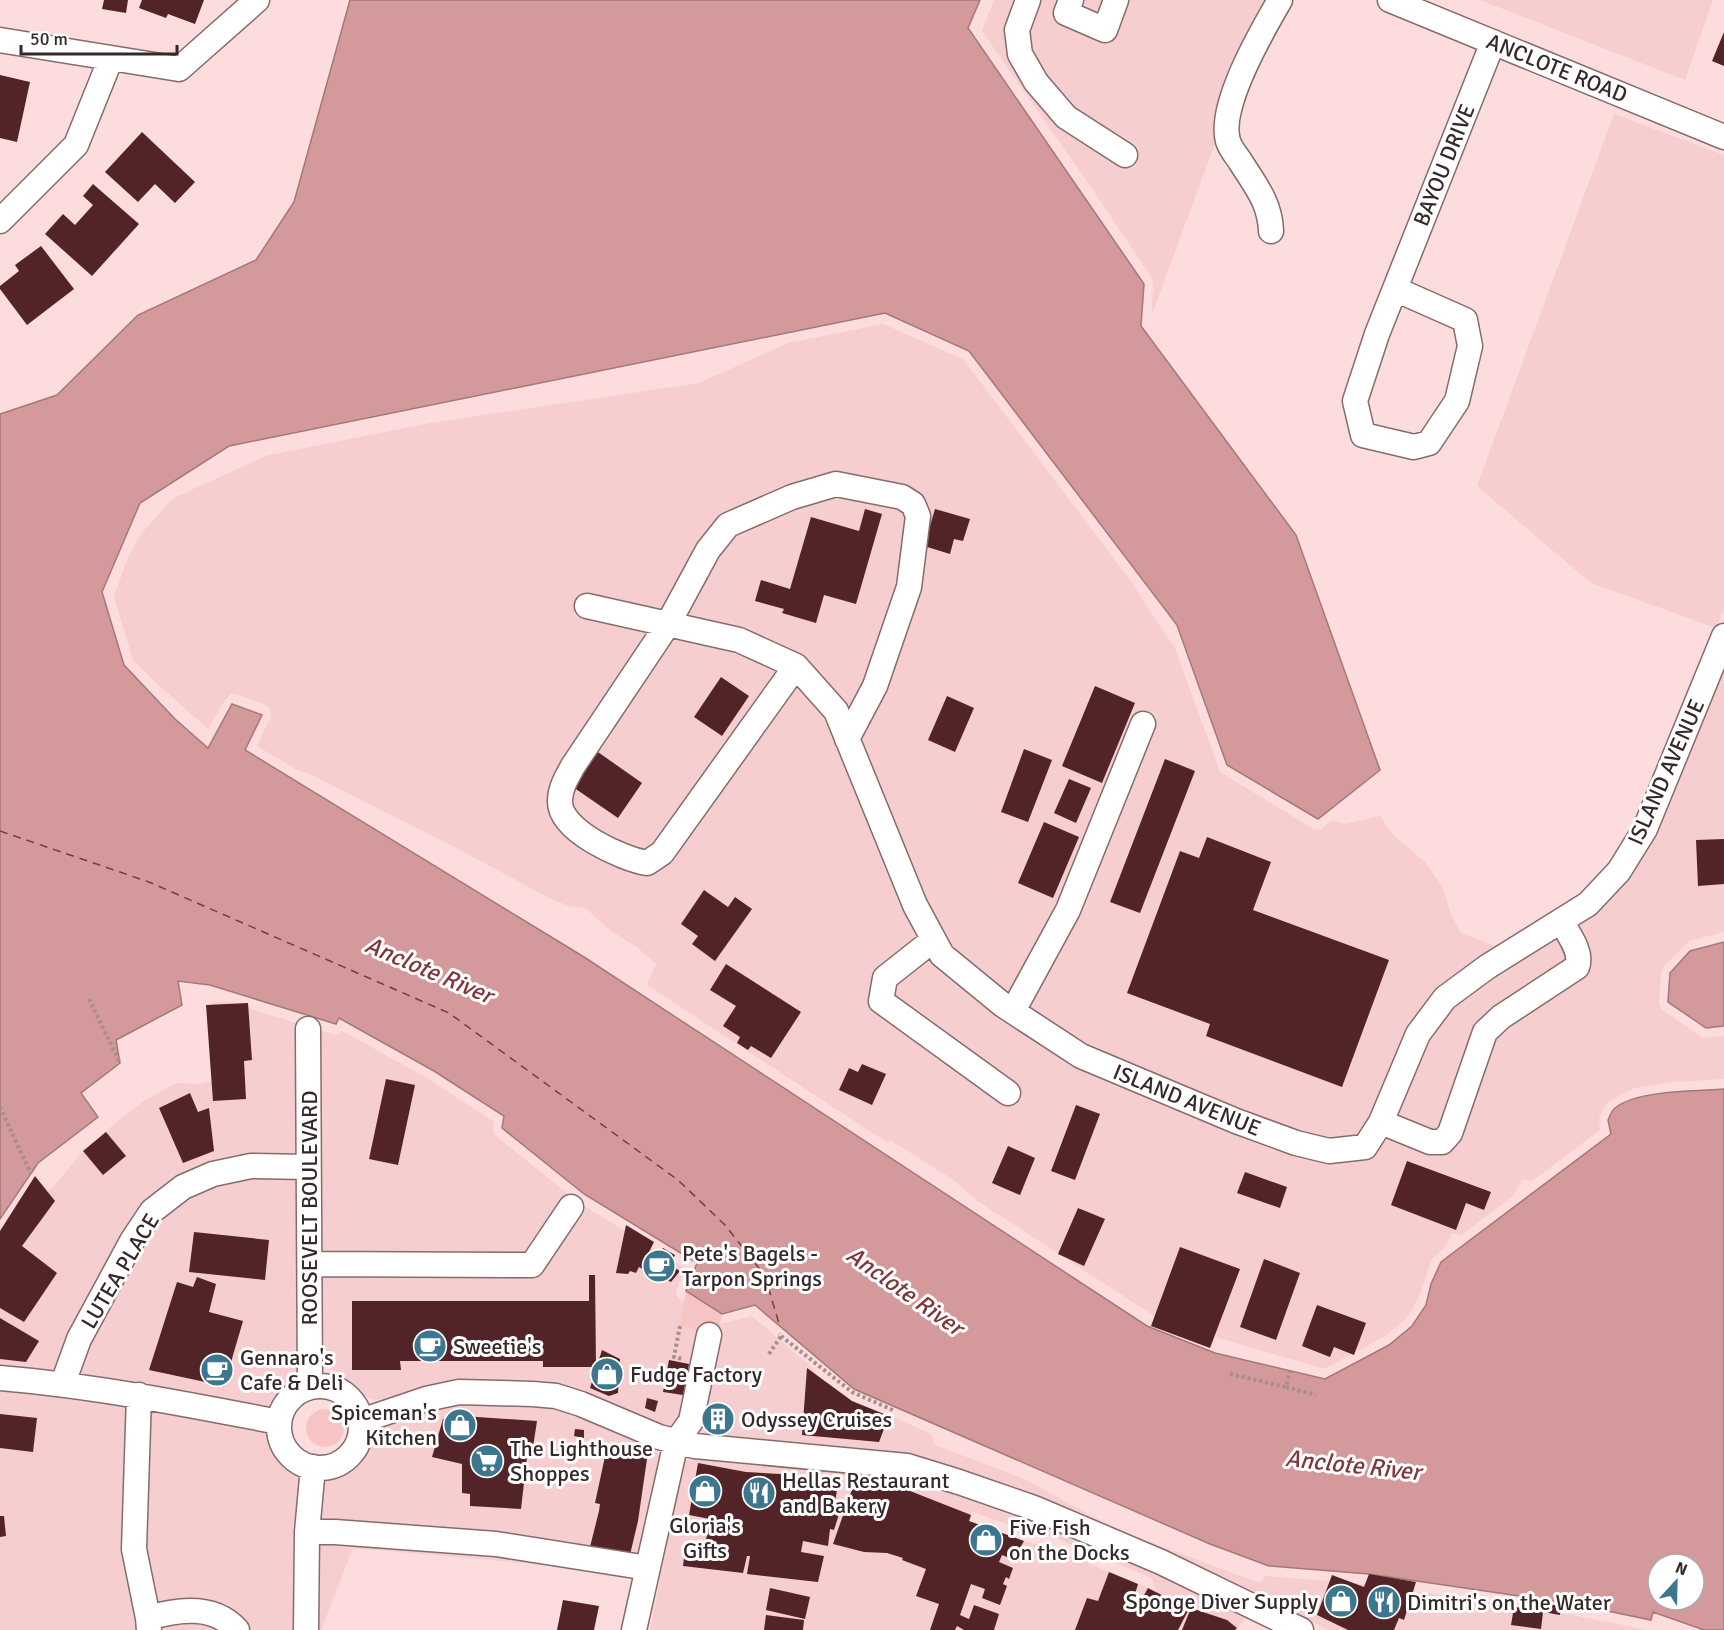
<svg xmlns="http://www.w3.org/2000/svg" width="1724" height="1630" font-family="Signika,sans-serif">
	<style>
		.built { fill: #f6cecf }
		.green { fill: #f7c4c4 }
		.water { fill: #d49a9b; stroke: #a47878; stroke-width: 1.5; fill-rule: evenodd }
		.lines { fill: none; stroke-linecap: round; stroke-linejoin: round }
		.ferry { stroke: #7f373c; stroke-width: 1.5; stroke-dasharray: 8 6; stroke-linecap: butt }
		.building { fill: #522427 }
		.minor-casing { stroke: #866b6b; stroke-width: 27 }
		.path { stroke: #a58e8e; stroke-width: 4; stroke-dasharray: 3 3; stroke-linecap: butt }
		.minor { stroke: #fff; stroke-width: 24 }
		.labels { text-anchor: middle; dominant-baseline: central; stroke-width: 6; stroke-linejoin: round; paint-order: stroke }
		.street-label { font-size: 22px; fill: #342828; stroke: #fff }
		.poi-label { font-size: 22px; fill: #342828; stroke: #fff; text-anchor: start }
		.water-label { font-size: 24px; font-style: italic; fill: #7f373c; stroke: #fff }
	</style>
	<rect width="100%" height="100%" fill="#fcdcdc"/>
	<path class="built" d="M 994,0 L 1268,0 L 1152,314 L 1153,284 L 1152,278 L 1084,177 L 982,31 Z
		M 1480,0 L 1713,0 L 1685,80 Z
		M 1614,114 L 1724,155 L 1724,608 L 1716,628 L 1591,583 L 1477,486 Z
		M 883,324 L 963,359 L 1133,584 L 1156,621 L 1174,646 L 1220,772 L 1315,830 L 1321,829 L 1332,820 L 1345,824 L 1380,816 L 1393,835 L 1425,862 L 1442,886 L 1451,914 L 1461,933 L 1497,947 L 1482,957 L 1359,1136 L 1330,1139 L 1299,1132 L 1086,1045 L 1009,994 L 950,947 L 801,655 L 742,628 L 579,593 L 573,615 L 735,652 L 789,676 L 826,719 L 905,911 L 934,965 L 996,1014 L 1076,1068 L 1231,1132 L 1292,1155 L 1329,1163 L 1365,1159 L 1427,1040 L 1452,1007 L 1628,877 L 1632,876 L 1724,665 L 1724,932 L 1689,941 L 1664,966 L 1661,973 L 1659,1002 L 1661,1009 L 1703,1038 L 1724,1036 L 1724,1079 L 1671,1082 L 1635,1088 L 1612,1099 L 1607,1103 L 1599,1118 L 1600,1130 L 1532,1181 L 1523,1179 L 1514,1195 L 1460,1236 L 1452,1233 L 1444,1248 L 1432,1259 L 1419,1297 L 1406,1319 L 1385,1336 L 1324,1369 L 1162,1321 L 976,1200 L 952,1179 L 890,1140 L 888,1143 L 647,985 L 656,964 L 638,948 L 610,930 L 585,908 L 569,906 L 549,898 L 464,852 L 312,775 L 299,771 L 257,746 L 271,716 L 270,709 L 266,705 L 236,694 L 231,694 L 225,700 L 208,729 L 154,681 L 133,660 L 114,597 L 128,557 L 141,534 L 172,499 L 204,484 L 266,456 L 430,423 L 699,383 L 788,343 Z
		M 225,1001 L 297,1023 L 297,1155 L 252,1154 L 212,1162 L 178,1178 L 57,1370 L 0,1367 L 0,1235 L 22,1209 L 54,1186 L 78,1157 L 108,1129 L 144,1101 L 176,1083 L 199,1084 L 217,1080 L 211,1004 Z
		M 319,1030 L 335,1035 L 342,1031 L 429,1079 L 494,1122 L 493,1130 L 496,1136 L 578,1202 L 685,1268 L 676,1291 L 677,1296 L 681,1300 L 720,1324 L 752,1316 L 815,1370 L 808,1431 L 881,1436 L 893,1417 L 931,1434 L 935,1445 L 1027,1480 L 1089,1515 L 1141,1539 L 1260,1583 L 1265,1576 L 1367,1584 L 1572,1615 L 1648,1630 L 1329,1630 L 1038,1497 L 963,1471 L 909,1455 L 880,1450 L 697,1434 L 680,1431 L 559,1385 L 533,1380 L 458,1381 L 394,1398 L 374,1400 L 361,1395 L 337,1380 L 324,1355 L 321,1264 Z
		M 251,1177 L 297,1179 L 298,1379 L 282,1390 L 272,1408 L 142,1383 L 78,1373 L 88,1344 L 142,1247 L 160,1219 L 188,1198 L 215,1186 Z
		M 0,1390 L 60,1395 L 136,1407 L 268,1432 L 275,1454 L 284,1466 L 301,1476 L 295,1630 L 0,1630 Z
		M 459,1404 L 531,1406 L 553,1408 L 576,1416 L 655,1448 L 659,1457 L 636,1573 L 353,1548 L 321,1630 L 317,1630 L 318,1532 L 322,1480 L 335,1480 L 335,1476 L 343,1473 L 356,1464 L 380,1430 L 428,1410 Z
		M 684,1456 L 904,1478 L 1030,1520 L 1156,1573 L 1246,1617 L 1236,1630 L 1137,1630 L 1156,1592 L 1152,1578 L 1050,1536 L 1027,1531 L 973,1512 L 969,1521 L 1023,1541 L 1046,1546 L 1148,1588 L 1127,1630 L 650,1630 Z"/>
	<path class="green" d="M 686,1291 L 722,1314 L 719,1330 L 699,1330 L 680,1326 Z
		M306 1428a19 19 0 1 1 38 0a19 19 0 1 1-38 0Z"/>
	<path class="water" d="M 350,0 L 980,0 L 968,28 L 1144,284 L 1141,326 L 1296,535 L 1380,770 L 1318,819 L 1227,765 L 1177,625 L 969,351 L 885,313 L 229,446 L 140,503 L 102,592 L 124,665 L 175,719 L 208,748 L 232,704 L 262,715 L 245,750 L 584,957 L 1147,1326 L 1215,1353 L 1325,1379 L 1389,1345 L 1412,1326 L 1426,1305 L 1431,1284 L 1441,1262 L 1611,1134 L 1608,1120 C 1610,1116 1612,1110 1615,1108 C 1637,1090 1696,1091 1724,1089 L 1724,1630 L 1704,1630 L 1653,1612 L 1651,1620 L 1574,1604 L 1369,1574 L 1269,1566 L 1210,1544 L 854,1389 L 755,1305 L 722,1314 L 686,1291 L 697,1263 L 584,1194 L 502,1128 L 504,1116 L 434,1071 L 339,1018 L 336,1024 L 210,985 L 178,981 L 182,1005 L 116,1040 L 120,1063 L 81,1093 L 98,1117 L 38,1163 L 0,1219 L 0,414 L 57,395 L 138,315 L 256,260 L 294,202 ZM 1658,1564 L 1694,1564 L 1694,1600 L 1658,1600 Z
		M 1724,942 L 1724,1026 L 1706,1028 L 1668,1002 L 1670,973 L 1690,951 Z"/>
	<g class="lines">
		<path class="ferry" d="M 0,831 L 149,882 L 449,1013 L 678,1180 L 725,1225 L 765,1276 L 780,1327"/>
	</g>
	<path class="building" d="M 104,0 L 128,0 L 126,13 L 102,9 Z
		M 142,0 L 204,0 L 195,24 L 168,14 L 166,18 L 139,8 Z
		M 1724,32 L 1724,66 L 1712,61 Z
		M 0,75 L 30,82 L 17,142 L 0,138 Z
		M 142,132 L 195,182 L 175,203 L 155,184 L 138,202 L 105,172 Z
		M 93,184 L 139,224 L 92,276 L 45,234 L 63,214 L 75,225 L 93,205 L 83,196 Z
		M 41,246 L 74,289 L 27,325 L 0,289 L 0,286 L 19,271 L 15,265 Z
		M 865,509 L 882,514 L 856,604 L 824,595 L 816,623 L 782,613 L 784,609 L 755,601 L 761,580 L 790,589 L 811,517 L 859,531 Z
		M 935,509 L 970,519 L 963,541 L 954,539 L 950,554 L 924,546 Z
		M 721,677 L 749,696 L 722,736 L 694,717 Z
		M 1095,686 L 1135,703 L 1102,783 L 1062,766 Z
		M 947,696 L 974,708 L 955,752 L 928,740 Z
		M 1024,749 L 1052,760 L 1028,822 L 1001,812 Z
		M 595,750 L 642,783 L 618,818 L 570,785 Z
		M 1165,759 L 1195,771 L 1140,913 L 1110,902 Z
		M 1069,779 L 1091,788 L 1076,823 L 1054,813 Z
		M 1044,822 L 1079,837 L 1053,898 L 1018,883 Z
		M 1207,837 L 1271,862 L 1253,910 L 1389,960 L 1342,1087 L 1206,1036 L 1210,1024 L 1127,993 L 1180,851 L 1199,858 Z
		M 1724,839 L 1724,884 L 1698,886 L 1696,840 Z
		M 704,890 L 728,907 L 735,897 L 752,909 L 715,961 L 692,944 L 698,936 L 681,924 Z
		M 726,964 L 801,1012 L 771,1058 L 751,1046 L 748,1050 L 737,1043 L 740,1037 L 723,1026 L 736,1006 L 710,990 Z
		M 248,1003 L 252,1060 L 244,1061 L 246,1099 L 213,1101 L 206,1005 Z
		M 862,1064 L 886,1074 L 872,1105 L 839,1090 L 849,1068 L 858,1072 Z
		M 386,1079 L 415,1085 L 398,1165 L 369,1159 Z
		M 190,1093 L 198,1112 L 209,1108 L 214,1151 L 183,1163 L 159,1108 Z
		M 1076,1105 L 1100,1114 L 1075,1180 L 1051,1171 Z
		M 106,1132 L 126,1156 L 103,1175 L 83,1151 Z
		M 1008,1146 L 1035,1158 L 1020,1195 L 992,1183 Z
		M 1407,1161 L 1491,1192 L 1484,1210 L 1466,1203 L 1456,1230 L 1391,1205 Z
		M 1245,1172 L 1287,1187 L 1280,1208 L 1237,1193 Z
		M 35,1176 L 55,1201 L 22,1246 L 57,1273 L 24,1322 L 0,1308 L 0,1231 Z
		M 1078,1208 L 1105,1219 L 1084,1266 L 1058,1254 Z
		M 626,1225 L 654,1242 L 648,1254 L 657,1258 L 663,1248 L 675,1255 L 670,1265 L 680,1271 L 671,1282 L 649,1270 L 648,1272 L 639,1267 L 636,1273 L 630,1271 L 628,1274 L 616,1273 Z
		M 194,1232 L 269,1240 L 265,1280 L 189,1272 Z
		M 1180,1247 L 1240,1269 L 1210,1348 L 1151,1326 Z
		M 1264,1259 L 1300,1273 L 1276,1340 L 1240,1327 Z
		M 589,1275 L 595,1275 L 596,1367 L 543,1367 L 543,1361 L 400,1361 L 401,1370 L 352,1370 L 352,1301 L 589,1301 Z
		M 197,1277 L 216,1284 L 209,1312 L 243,1321 L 224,1386 L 149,1370 L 177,1282 L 193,1287 Z
		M 1317,1305 L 1366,1323 L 1354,1355 L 1334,1347 L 1330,1357 L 1302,1346 Z
		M 0,1318 L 39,1341 L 26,1362 L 0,1359 Z
		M 602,1350 L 620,1359 L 618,1393 L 609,1396 L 590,1388 Z
		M 669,1360 L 689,1364 L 683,1395 L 663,1392 Z
		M 807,1368 L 852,1401 L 889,1416 L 879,1442 L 802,1435 Z
		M 647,1398 L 658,1401 L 655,1412 L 645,1408 Z
		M 710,1410 L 729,1414 L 727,1427 L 708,1425 Z
		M 0,1414 L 37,1418 L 33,1452 L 0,1448 Z
		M 463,1416 L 537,1421 L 533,1447 L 528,1448 L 521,1509 L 470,1506 L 470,1494 L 462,1493 L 462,1464 L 432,1457 L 443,1419 Z
		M 575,1429 L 584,1430 L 584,1438 L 574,1436 Z
		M 607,1447 L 643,1454 L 647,1459 L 638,1521 L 629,1559 L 589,1551 L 599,1511 L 600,1504 L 595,1503 Z
		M 698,1463 L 746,1472 L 817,1476 L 816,1481 L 838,1483 L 835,1503 L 842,1505 L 834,1530 L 830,1529 L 828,1546 L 803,1541 L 801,1552 L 824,1556 L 818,1582 L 747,1574 L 750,1556 L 747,1556 L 743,1573 L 683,1566 L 686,1542 L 705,1545 L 710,1519 L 689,1515 Z
		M 855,1481 L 888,1486 L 904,1491 L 905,1489 L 971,1515 L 969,1521 L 1024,1541 L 1019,1550 L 1023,1552 L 1020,1562 L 1002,1555 L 999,1562 L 1013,1568 L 1009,1579 L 1006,1577 L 1003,1584 L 1007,1586 L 1000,1605 L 982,1598 L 985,1589 L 971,1584 L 960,1615 L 969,1619 L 974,1605 L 999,1614 L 994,1630 L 964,1630 L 957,1626 L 955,1630 L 930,1630 L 939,1604 L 916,1596 L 926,1569 L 902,1560 L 903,1558 L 887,1553 L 864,1552 L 833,1544 Z
		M 0,1516 L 4,1516 L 6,1536 L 0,1537 Z
		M 1109,1572 L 1138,1584 L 1135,1594 L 1143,1597 L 1148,1588 L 1189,1609 L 1178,1630 L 1075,1630 L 1087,1598 L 1098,1601 Z
		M 1369,1574 L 1416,1582 L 1404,1620 L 1399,1618 L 1394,1630 L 1348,1630 L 1317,1615 L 1332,1575 L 1364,1587 Z
		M 770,1588 L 810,1597 L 805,1619 L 766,1610 Z
		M 563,1600 L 599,1606 L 594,1630 L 557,1630 Z
		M 1533,1602 L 1561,1606 L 1560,1615 L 1543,1612 L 1541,1629 L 1511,1625 L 1514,1607 L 1532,1609 Z
		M 1191,1608 L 1227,1620 L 1237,1628 L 1235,1630 L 1182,1630 Z
		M 766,1615 L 804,1620 L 803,1630 L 764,1630 Z"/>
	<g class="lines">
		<defs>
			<path id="minor" d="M 1028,0 L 1017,30 L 1020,54 L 1036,82 L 1066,117 L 1125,155
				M 1071,0 L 1066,13 L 1105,30 L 1116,0
				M 1390,0 L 1724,137
				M 0,40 L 111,58 L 76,145 L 0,221
				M 111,58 L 179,69 L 257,0
				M 1271,231 C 1270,202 1255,185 1240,161 C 1236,155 1230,148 1228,141 C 1218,106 1262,31 1280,0
				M 1395,289 L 1465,320 L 1470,346 L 1457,401 L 1429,443 L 1414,447 L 1363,435 L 1355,401 L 1377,334 L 1493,42
				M 587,606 L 739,640 L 796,666 L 836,711 L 915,905 L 942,955 L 1003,1005 L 1081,1056 L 1236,1121 L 1296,1143 L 1329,1151 L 1365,1147 L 1381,1122 L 1418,1034 L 1445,998 L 1487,967 L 1588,904 L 1619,871 L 1645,829 L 1724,636
				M 796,666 L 662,853 L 647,863 C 623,859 559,831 560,801 C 560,788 567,777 573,766 L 668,624 L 708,550 L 728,525 L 792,497 L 836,484 L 902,497 L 913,504 L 918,516 L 909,587 L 875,686 L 847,739
				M 933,940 L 885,978 L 881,1001 L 1008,1093
				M 1013,1011 L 1068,910 L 1143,724
				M 308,1029 L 310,1387
				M 1381,1122 L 1430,1142 L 1442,1142 L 1450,1133 L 1485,1032 L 1501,1017 L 1577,967 C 1583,952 1568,934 1561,921
				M 310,1264 L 532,1265 L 571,1207
				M 0,1378 C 94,1386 186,1404 279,1422
				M 63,1383 L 79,1339 L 132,1241 L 152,1211 L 183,1187 L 213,1174 L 251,1166 L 308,1167
				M279 1427a41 41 0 1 1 82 0a41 41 0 1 1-82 0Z
				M 139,1395 L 134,1549 L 148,1618 L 149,1630
				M 361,1421 L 426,1399 L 459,1392 L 533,1394 L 556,1396 L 581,1404 L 659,1437 L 695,1446 L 907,1466 L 959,1482 L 1034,1508 L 1161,1562 L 1301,1630
				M 307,1532 L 335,1532 L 496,1544 L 648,1568
				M 148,1618 C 178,1609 214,1604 237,1630
				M 306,1630 L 307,1532 L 313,1467
				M 634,1630 L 676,1442 L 691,1421 L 709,1335"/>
		</defs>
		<use href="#minor" class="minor-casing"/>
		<path class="path" d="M 89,999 L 120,1063
			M 0,1107 L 31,1174
			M 680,1326 L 674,1357 L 683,1359
			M 781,1336 L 852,1392 L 895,1411
			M 769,1354 L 781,1336 L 779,1334
			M 1230,1374 L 1286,1387 L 1290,1371
			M 1286,1387 L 1316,1395"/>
		<use href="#minor" class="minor"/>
	</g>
	<defs>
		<symbol id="cafe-disc" viewBox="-11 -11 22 22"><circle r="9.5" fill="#3c768f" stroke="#fff"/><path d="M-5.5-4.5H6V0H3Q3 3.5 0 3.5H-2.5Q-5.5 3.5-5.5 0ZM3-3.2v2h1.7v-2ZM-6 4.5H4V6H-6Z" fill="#fff"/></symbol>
		<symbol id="shop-disc" viewBox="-11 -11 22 22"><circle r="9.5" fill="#3c768f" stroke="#fff"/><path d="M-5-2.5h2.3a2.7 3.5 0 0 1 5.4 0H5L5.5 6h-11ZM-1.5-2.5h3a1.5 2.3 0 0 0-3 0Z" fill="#fff"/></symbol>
		<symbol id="building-disc" viewBox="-11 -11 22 22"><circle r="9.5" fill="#3c768f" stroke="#fff"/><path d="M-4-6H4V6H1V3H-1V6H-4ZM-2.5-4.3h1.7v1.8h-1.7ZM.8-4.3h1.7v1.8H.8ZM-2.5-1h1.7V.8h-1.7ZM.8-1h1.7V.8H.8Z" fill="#fff"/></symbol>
		<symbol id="supermarket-disc" viewBox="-11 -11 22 22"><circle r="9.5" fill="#3c768f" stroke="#fff"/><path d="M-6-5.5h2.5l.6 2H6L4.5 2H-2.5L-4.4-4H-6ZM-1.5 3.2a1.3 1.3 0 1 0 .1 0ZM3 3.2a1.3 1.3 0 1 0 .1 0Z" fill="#fff"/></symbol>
		<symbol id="restaurant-disc" viewBox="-11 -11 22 22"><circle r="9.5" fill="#3c768f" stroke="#fff"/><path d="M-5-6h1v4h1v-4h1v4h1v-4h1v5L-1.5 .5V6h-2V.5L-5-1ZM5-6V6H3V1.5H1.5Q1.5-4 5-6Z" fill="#fff"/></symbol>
	</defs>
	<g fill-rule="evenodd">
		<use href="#cafe-disc" x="640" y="1247" width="38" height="38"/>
		<use href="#cafe-disc" x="411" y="1327" width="38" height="38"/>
		<use href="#cafe-disc" x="198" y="1351" width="38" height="38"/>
		<use href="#shop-disc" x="588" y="1355" width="38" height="38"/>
		<use href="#building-disc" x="699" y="1400" width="38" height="38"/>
		<use href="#shop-disc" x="441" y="1406" width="38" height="38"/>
		<use href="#supermarket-disc" x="468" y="1442" width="38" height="38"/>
		<use href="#shop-disc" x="686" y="1472" width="38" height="38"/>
		<use href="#restaurant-disc" x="740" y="1474" width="38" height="38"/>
		<use href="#shop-disc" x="967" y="1521" width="38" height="38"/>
		<use href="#shop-disc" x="1322" y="1582" width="38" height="38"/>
		<use href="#restaurant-disc" x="1365" y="1583" width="38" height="38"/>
	</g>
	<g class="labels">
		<g class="street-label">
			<text transform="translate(1557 68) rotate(22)">ANCLOTE ROAD</text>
			<text transform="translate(1444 165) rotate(-68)">BAYOU DRIVE</text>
			<text transform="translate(1666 772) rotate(-66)">ISLAND AVENUE</text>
			<text transform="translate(1187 1100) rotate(22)">ISLAND AVENUE</text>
			<text transform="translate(309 1208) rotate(-90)">ROOSEVELT BOULEVARD</text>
			<text transform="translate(120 1271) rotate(-59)">LUTEA PLACE</text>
		</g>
		<g class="poi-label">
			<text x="682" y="1253">Pete's Bagels -<tspan x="682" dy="25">Tarpon Springs</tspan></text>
			<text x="453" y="1346">Sweetie's</text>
			<text x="240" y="1357">Gennaro's<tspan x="240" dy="25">Cafe &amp; Deli</tspan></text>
			<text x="630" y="1374">Fudge Factory</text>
			<text x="437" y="1412" text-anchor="end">Spiceman's<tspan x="437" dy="25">Kitchen</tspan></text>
			<text x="741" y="1419">Odyssey Cruises</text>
			<text x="510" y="1448">The Lighthouse<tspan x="510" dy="25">Shoppes</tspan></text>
			<text x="782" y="1480">Hellas Restaurant<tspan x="782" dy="25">and Bakery</tspan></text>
			<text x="705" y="1525" text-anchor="middle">Gloria's<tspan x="705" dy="25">Gifts</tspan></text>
			<text x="1009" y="1527">Five Fish<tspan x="1009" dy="25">on the Docks</tspan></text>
			<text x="1318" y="1601" text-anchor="end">Sponge Diver Supply</text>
			<text x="1407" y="1602">Dimitri's on the Water</text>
		</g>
		<g class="water-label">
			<text transform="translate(429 970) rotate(23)">Anclote River</text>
			<text transform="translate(905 1291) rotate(35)">Anclote River</text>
			<text transform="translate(1353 1465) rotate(6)">Anclote River</text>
		</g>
	</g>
	<g transform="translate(1676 1582) rotate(22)"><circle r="28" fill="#ffffff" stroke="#aea9a9" stroke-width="1.5"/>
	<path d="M0-4.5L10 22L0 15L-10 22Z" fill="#3c768f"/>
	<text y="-9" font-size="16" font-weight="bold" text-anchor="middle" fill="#342828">N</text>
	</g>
	<path d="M21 45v9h156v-9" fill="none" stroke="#342828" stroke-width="3"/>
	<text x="30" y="45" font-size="18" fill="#342828" stroke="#ffffff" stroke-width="4.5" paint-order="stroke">50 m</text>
</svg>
